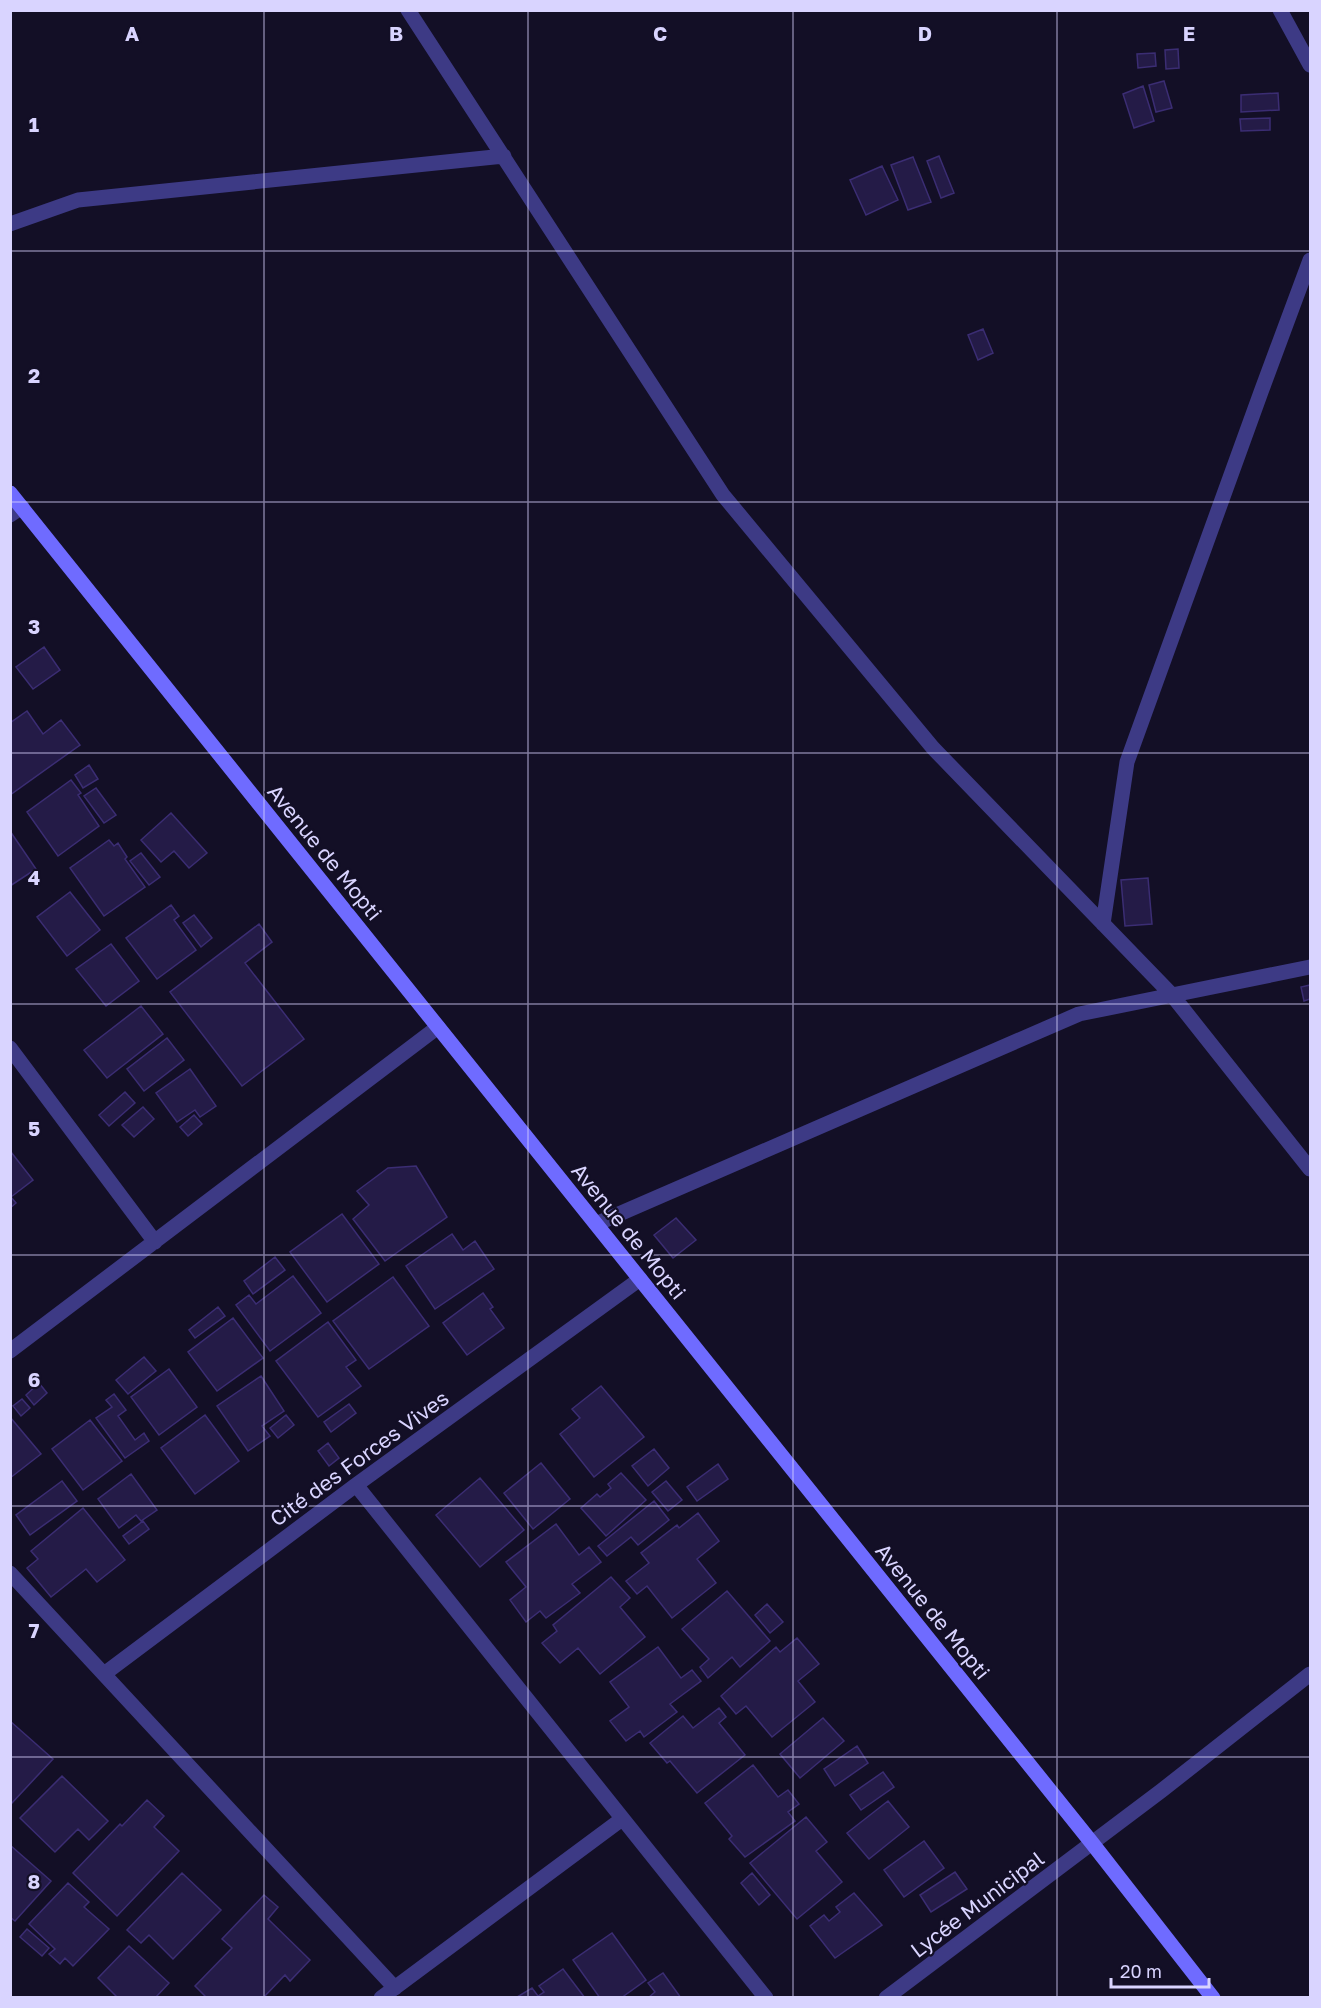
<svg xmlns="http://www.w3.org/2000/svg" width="1321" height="2008" font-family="'Golos Text',sans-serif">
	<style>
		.building { fill: #241b47; stroke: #3b2d73; stroke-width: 1.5 }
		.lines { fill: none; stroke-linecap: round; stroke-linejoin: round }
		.street { stroke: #3d3a85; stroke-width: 15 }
		.secondary { stroke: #6f6bff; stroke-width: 15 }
		.grid { fill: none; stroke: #d9d4ff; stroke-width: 1.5; stroke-opacity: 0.55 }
		.labels { text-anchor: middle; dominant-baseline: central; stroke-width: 4.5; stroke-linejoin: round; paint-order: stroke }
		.street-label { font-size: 21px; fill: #d9d4ff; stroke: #130f26 }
		.grid-label { font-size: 20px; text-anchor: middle; font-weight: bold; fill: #d9d4ff; stroke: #130f26; stroke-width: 4.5; stroke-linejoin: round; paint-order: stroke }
	</style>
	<rect width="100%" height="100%" fill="#130f26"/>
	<path class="building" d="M 1178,49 L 1179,68 L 1166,69 L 1165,50 Z
		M 1155,53 L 1156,66 L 1138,68 L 1137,54 Z
		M 1164,81 L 1172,108 L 1156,112 L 1149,85 Z
		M 1143,86 L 1154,121 L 1134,128 L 1123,94 Z
		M 1278,93 L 1279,110 L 1241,112 L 1241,95 Z
		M 1270,118 L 1270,130 L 1241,131 L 1240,119 Z
		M 939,156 L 954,193 L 941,198 L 927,161 Z
		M 913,157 L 931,202 L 908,210 L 891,165 Z
		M 882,166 L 898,200 L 866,215 L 850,180 Z
		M 983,329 L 993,353 L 978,360 L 968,335 Z
		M 44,647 L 60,670 L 33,689 L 16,667 Z
		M 27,711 L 43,734 L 61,720 L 80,745 L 10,795 L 10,723 Z
		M 89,765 L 98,779 L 83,788 L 75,775 Z
		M 71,780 L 81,793 L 78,795 L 99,826 L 58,856 L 27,812 Z
		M 96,788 L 116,815 L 104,823 L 84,796 Z
		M 171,813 L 207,853 L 189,868 L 174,851 L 161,862 L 141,840 Z
		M 10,831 L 36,869 L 10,886 Z
		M 109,840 L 114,846 L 118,843 L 127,857 L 125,859 L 145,887 L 104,916 L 70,868 Z
		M 141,853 L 160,877 L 149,885 L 130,861 Z
		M 1148,878 L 1152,924 L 1125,926 L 1121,880 Z
		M 70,892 L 100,930 L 67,956 L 37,917 Z
		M 171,905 L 179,916 L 174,920 L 196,950 L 157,979 L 126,938 Z
		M 194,915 L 212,938 L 201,947 L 183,923 Z
		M 259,924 L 272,942 L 245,963 L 304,1039 L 242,1086 L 170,992 Z
		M 111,944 L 139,981 L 106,1006 L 76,969 Z
		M 1310,985 L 1310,999 L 1304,1001 L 1301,987 Z
		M 141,1006 L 163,1034 L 107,1078 L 84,1050 Z
		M 167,1038 L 184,1060 L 144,1091 L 127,1069 Z
		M 190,1069 L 216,1106 L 200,1117 L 195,1110 L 177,1122 L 156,1093 Z
		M 125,1092 L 135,1103 L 109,1126 L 99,1115 Z
		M 143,1107 L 154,1119 L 134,1137 L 122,1125 Z
		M 194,1115 L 202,1124 L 188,1136 L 180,1127 Z
		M 11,1152 L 33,1180 L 11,1197 L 16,1203 L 10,1208 Z
		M 416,1166 L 447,1217 L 385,1261 L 353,1219 L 369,1205 L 357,1191 L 388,1168 Z
		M 342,1214 L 379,1264 L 327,1302 L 290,1252 Z
		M 676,1218 L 696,1240 L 673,1258 L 654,1235 Z
		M 452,1234 L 463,1250 L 475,1241 L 494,1269 L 435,1309 L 406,1266 Z
		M 275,1257 L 285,1270 L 253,1294 L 244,1281 Z
		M 293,1276 L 321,1313 L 270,1351 L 236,1305 L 249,1295 L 256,1304 Z
		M 393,1277 L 429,1326 L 369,1369 L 333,1321 Z
		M 483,1293 L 493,1307 L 490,1309 L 504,1328 L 467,1355 L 443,1323 Z
		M 218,1307 L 225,1316 L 195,1338 L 189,1330 Z
		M 233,1318 L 263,1358 L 217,1391 L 188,1352 Z
		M 328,1322 L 356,1360 L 346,1367 L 361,1386 L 318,1417 L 276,1361 Z
		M 144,1357 L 156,1371 L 128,1394 L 116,1380 Z
		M 169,1369 L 197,1407 L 159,1435 L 131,1397 Z
		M 261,1376 L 284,1411 L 262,1426 L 270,1436 L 248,1451 L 217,1406 Z
		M 39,1383 L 47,1393 L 34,1405 L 26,1395 Z
		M 601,1386 L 644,1437 L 594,1477 L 560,1434 L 580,1418 L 572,1409 Z
		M 114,1394 L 126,1410 L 118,1416 L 135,1440 L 144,1433 L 149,1441 L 125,1458 L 96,1418 L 112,1407 L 106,1400 Z
		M 22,1399 L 30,1408 L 21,1416 L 13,1406 Z
		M 349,1404 L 356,1413 L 331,1432 L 324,1422 Z
		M 205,1415 L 239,1461 L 195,1494 L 161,1448 Z
		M 286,1415 L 294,1425 L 278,1438 L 270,1428 Z
		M 10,1417 L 41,1454 L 10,1478 Z
		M 90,1420 L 122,1461 L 83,1490 L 52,1449 Z
		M 328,1443 L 339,1458 L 329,1466 L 318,1451 Z
		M 654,1449 L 669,1468 L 648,1486 L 632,1466 Z
		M 541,1463 L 570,1499 L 533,1529 L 504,1493 Z
		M 718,1464 L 728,1479 L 697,1501 L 687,1487 Z
		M 621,1473 L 646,1500 L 606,1536 L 581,1508 L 597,1494 L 600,1497 L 611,1488 L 608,1484 Z
		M 131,1474 L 157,1510 L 141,1521 L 136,1515 L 119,1528 L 98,1499 Z
		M 480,1478 L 524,1530 L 480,1567 L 436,1515 Z
		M 62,1481 L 77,1501 L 30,1535 L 16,1515 Z
		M 666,1481 L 682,1500 L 668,1511 L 652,1492 Z
		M 654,1501 L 669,1520 L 638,1545 L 631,1537 L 607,1556 L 598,1546 Z
		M 83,1508 L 125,1560 L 97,1582 L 86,1569 L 51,1597 L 27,1568 L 38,1559 L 31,1551 Z
		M 698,1513 L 719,1541 L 697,1559 L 716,1583 L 672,1618 L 647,1586 L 637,1594 L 626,1581 L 649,1563 L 641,1553 L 677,1525 L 679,1528 Z
		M 143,1521 L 149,1529 L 129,1544 L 123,1536 Z
		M 556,1524 L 579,1555 L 589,1547 L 601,1562 L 572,1584 L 580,1593 L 546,1618 L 540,1611 L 526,1622 L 510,1600 L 526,1587 L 506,1562 Z
		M 611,1577 L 630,1598 L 620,1607 L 645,1637 L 600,1674 L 578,1648 L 560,1663 L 542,1643 L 557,1631 L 553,1625 Z
		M 727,1591 L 770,1641 L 740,1667 L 732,1657 L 708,1678 L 700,1667 L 709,1659 L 682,1629 Z
		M 767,1604 L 783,1622 L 770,1633 L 755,1615 Z
		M 797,1638 L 819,1664 L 798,1681 L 815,1702 L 772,1737 L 746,1706 L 736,1714 L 721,1696 L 776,1647 L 780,1652 Z
		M 658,1647 L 681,1678 L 692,1670 L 701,1681 L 670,1704 L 677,1712 L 644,1737 L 640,1731 L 626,1741 L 610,1721 L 629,1707 L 610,1682 Z
		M 719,1708 L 726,1717 L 719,1723 L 745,1755 L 697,1793 L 670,1761 L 667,1763 L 650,1743 L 683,1716 L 693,1728 Z
		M 823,1718 L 844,1741 L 800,1778 L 780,1754 Z
		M 10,1721 L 53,1759 L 10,1805 Z
		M 857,1746 L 868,1763 L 835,1786 L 824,1769 Z
		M 753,1765 L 778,1797 L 788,1790 L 799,1804 L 788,1812 L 795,1821 L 745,1857 L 729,1839 L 732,1836 L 705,1803 Z
		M 883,1772 L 894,1787 L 861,1810 L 850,1795 Z
		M 62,1776 L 108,1821 L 89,1840 L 78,1829 L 55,1852 L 20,1818 Z
		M 147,1800 L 164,1816 L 154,1827 L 179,1851 L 117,1916 L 73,1873 L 120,1824 L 122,1826 Z
		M 888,1801 L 909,1827 L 869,1859 L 847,1833 Z
		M 806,1817 L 827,1842 L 816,1851 L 842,1882 L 797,1919 L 750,1863 Z
		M 924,1841 L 944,1868 L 904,1897 L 884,1870 Z
		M 10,1845 L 51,1881 L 15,1921 L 10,1917 Z
		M 955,1872 L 967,1889 L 931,1912 L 920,1895 Z
		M 182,1873 L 221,1910 L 173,1959 L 149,1935 L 141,1943 L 127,1930 Z
		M 752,1873 L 770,1895 L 759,1905 L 741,1883 Z
		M 68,1883 L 89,1902 L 84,1907 L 109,1929 L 73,1966 L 65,1958 L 60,1964 L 49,1954 L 55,1949 L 29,1924 Z
		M 854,1893 L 882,1925 L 835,1958 L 810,1926 L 824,1915 L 829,1921 L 840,1912 L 836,1907 Z
		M 264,1895 L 278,1907 L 268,1919 L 310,1960 L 290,1981 L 285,1975 L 263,1998 L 207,1998 L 195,1986 L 232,1948 L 222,1939 Z
		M 27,1929 L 49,1948 L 42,1956 L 20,1937 Z
		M 612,1933 L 646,1980 L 621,1998 L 600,1998 L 573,1960 Z
		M 129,1946 L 169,1983 L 155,1998 L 118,1998 L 98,1978 Z
		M 563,1969 L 585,1998 L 517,1997 L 532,1988 L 538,1996 L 544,1992 L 539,1986 Z
		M 663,1973 L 681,1998 L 648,1998 L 655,1992 L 648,1983 Z"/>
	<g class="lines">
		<path class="street" d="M 408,10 L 723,495 L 933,748 L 1172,995 L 1310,1169
			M 1280,10 L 1310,65
			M 10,224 L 78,200 L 504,156
			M 10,515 L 22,507
			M 1103,924 L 1127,762 L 1261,392 L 1310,260
			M 10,1048 L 155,1242
			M 596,1224 L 1079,1014 L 1310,967
			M 10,1351 L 438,1027
			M 356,1485 L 766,1998
			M 10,1573 L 395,1988
			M 104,1674 L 356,1485 L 640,1279
			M 381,1998 L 622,1819
			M 886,1998 L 1161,1791 L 1310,1674"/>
		<path class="secondary" d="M 10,493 L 1092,1843 L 1213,1998"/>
	</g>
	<path class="grid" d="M 264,10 L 264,1998M 528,10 L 528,1998M 793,10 L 793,1998M 1057,10 L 1057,1998M 10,251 L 1310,251M 10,502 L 1310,502M 10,753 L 1310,753M 10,1004 L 1310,1004M 10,1255 L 1310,1255M 10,1506 L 1310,1506M 10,1757 L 1310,1757"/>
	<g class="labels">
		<g class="street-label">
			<text transform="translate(325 852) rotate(51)">Avenue de Mopti</text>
			<text transform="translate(629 1231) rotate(51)">Avenue de Mopti</text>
			<text transform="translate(359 1458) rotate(-36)">Cité des Forces Vives</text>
			<text transform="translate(933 1611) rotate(51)">Avenue de Mopti</text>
			<text transform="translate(977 1904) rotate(-37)">Lycée Municipal</text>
		</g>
	</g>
	<g class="grid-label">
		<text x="132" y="41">A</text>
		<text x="396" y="41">B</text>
		<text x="660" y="41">C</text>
		<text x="925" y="41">D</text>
		<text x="1189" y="41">E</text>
		<text x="34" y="132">1</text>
		<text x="34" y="383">2</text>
		<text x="34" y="634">3</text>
		<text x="34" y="885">4</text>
		<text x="34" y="1136">5</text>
		<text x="34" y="1387">6</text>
		<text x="34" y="1638">7</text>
		<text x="34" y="1889">8</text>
	</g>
	<rect width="1321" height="2008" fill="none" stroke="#d9d4ff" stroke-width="24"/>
	<path d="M1111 1978v9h98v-9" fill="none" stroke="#d9d4ff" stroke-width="3"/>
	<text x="1120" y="1978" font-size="18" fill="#d9d4ff" stroke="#130f26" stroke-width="4.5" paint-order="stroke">20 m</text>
</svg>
